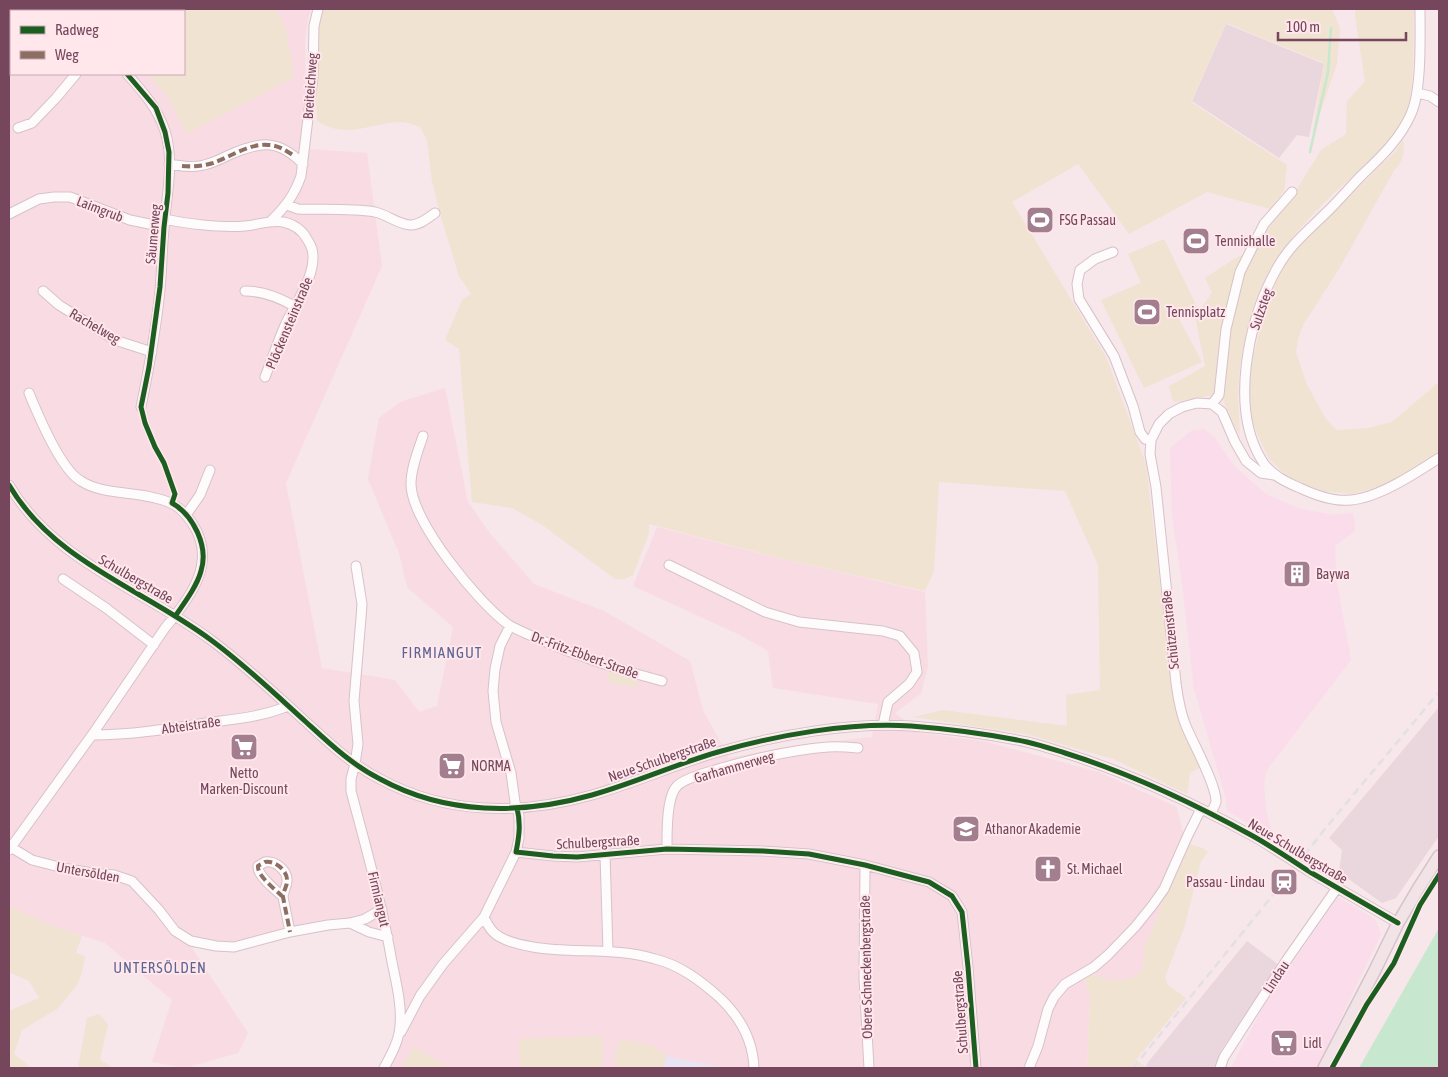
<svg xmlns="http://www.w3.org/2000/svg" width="1448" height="1077" font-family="'Asap Condensed',sans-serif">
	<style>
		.residential { fill: #f9dce3; fill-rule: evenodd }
		.commercial { fill: #fbdcea }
		.industrial { fill: #e9d7dd }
		.education { fill: #e9e4f2 }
		.green { fill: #f0e3d2 }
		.water { fill: #c8e7cf }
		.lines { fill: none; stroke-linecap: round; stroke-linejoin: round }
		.stream { stroke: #c8e7cf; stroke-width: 2.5 }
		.minor-casing { stroke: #d6c2c9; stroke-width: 11 }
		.major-casing { stroke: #d5c3cb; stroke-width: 14 }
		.minor { stroke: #fefbfc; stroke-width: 9 }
		.major { stroke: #f2e3e6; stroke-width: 11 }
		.rail { stroke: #e2e0e4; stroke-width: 2.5; stroke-dasharray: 8 5; stroke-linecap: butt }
		.quiet { stroke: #8d6e63; stroke-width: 4; stroke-dasharray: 8 4; stroke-linecap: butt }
		.cycleway-casing { stroke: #ffe7ec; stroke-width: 8 }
		.cycleway { stroke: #1b5e20; stroke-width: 5 }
		.labels { text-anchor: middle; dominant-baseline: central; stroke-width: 4; stroke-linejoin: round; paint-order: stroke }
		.street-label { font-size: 14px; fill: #75465c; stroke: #ffe7ec }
		.poi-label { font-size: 14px; fill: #75465c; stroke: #ffe7ec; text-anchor: start }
		.neighbourhood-label { font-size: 15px; letter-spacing: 1px; fill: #5d6692; stroke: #ffe7ec }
	</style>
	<rect width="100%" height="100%" fill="#f7e6ea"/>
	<path class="residential" d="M 9,9 L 311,9 L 308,19 L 305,41 L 306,101 L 312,126 L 310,149 L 367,153 L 382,266 L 286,483 L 322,668 L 395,680 L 419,712 L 437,706 L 453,627 L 407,587 L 399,553 L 368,479 L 379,418 L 400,402 L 445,388 L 468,502 L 489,532 L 534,584 L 604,611 L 690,661 L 703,710 L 729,758 L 779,748 L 872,737 L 878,704 L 773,688 L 768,651 L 740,635 L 633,586 L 657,527 L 778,558 L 925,592 L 928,667 L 921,693 L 895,713 L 921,733 L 983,741 L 1099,772 L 1177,807 L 1182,830 L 1190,844 L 1176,875 L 1162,901 L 1159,914 L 1145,947 L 1143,968 L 1133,978 L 1111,981 L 1091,974 L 1085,978 L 1090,1000 L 1087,1068 L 383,1068 L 399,1036 L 390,939 L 349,918 L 249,939 L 192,948 L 248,1033 L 238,1053 L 185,1068 L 152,1062 L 172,1000 L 105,943 L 55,927 L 9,906 ZM 11,11 L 184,11 L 184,74 L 11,74 Z"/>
	<path class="commercial" d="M 1204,429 L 1215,438 L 1234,466 L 1266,494 L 1297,508 L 1333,515 L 1353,513 L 1355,531 L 1335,546 L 1336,578 L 1351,660 L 1266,771 L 1264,785 L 1266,810 L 1272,834 L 1285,843 L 1227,811 L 1225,795 L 1194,689 L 1182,583 L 1172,515 L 1170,448 L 1191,431 Z
		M 1338,897 L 1375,919 L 1381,934 L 1317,1068 L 1231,1068 L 1266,1001 Z"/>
	<path class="industrial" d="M 1226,24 L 1324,64 L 1309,137 L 1297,135 L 1279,158 L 1192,101 Z
		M 1439,707 L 1439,836 L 1396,898 L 1382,903 L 1339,872 L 1342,850 L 1329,838 Z
		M 1247,941 L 1279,965 L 1222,1049 L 1215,1068 L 1145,1068 L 1149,1061 Z"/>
	<path class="education" d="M 666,1056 L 725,1068 L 663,1068 Z"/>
	<path class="green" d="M 58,9 L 276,9 L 285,27 L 291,54 L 293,78 L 186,134 L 167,95 L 146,74 L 184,74 L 184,11 L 62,11 Z
		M 323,9 L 1332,9 L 1340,28 L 1337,64 L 1312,136 L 1324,63 L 1226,23 L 1191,102 L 1287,165 L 1284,191 L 1270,209 L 1207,192 L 1129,234 L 1078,164 L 1012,202 L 1106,357 L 1146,464 L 1175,710 L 1181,726 L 1201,767 L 1190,773 L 1187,794 L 1113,759 L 1026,734 L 913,717 L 943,710 L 1067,726 L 1066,695 L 1100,690 L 1098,565 L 1065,491 L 939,482 L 934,571 L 925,591 L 779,558 L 649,524 L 649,533 L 633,575 L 625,579 L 615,579 L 541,524 L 512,508 L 472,502 L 459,349 L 445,340 L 462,300 L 471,294 L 459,276 L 439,210 L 432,181 L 427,140 L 420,127 C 414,125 407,122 401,122 C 369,123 348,140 317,121 L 316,98 L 318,32 Z
		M 1355,9 L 1414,9 C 1413,37 1416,98 1403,121 C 1387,149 1353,175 1330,197 C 1308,218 1288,241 1272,267 C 1253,298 1242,342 1239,378 C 1237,397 1239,416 1240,435 L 1232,423 L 1221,394 L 1173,402 L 1169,386 L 1205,366 L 1195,316 L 1212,293 L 1205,278 L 1234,259 L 1256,249 L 1273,221 L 1292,197 L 1321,150 L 1346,134 L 1347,101 L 1365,81 L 1355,16 Z
		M 1403,139 C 1405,154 1403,161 1393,172 L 1339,269 L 1303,325 L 1298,339 L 1296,353 L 1307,385 L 1326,419 L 1337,430 L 1368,428 L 1392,422 L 1439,382 L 1439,454 L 1385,485 L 1352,494 L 1324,491 L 1306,485 L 1288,477 L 1269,459 L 1259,438 L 1252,420 L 1249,391 L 1250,368 L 1264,314 L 1276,282 L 1288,258 L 1306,238 L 1396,151 Z
		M 1164,239 L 1197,307 L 1178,317 L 1202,362 L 1144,388 L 1101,300 L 1141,283 L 1128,254 Z
		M 610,668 C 625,672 634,672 638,688 L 607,682 Z
		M 1190,844 L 1202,848 L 1208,852 L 1201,861 L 1184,928 L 1165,977 L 1168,985 L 1186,998 L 1136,1060 L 1146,1067 L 1145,1068 L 1087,1068 L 1090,1000 L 1085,978 L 1091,974 L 1111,981 L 1133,978 L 1143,968 L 1145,947 L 1159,914 L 1162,901 L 1176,875 Z
		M 9,906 L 55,927 L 82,936 L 76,953 L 85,956 L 83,968 L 78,984 L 57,1009 L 22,1030 L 14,1054 L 31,1068 L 9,1068 L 9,1011 L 39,998 L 29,981 L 9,972 Z
		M 99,1014 L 108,1024 L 100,1060 L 113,1068 L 78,1068 L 87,1018 Z
		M 602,1036 L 603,1068 L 520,1068 L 519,1039 Z
		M 621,1040 C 638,1042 654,1043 666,1056 L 663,1068 L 615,1068 L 616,1049 Z
		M 414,1047 L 450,1068 L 401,1068 Z"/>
	<path class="water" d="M 1439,928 L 1439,1068 L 1359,1068 Z"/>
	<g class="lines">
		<path class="stream" d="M 1310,152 L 1328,72 L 1331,28"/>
		<defs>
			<path id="minor" d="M 52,9 L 57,11
				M 1420,9 C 1420,37 1422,89 1411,114 C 1400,139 1381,157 1362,175 C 1351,186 1341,198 1331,208 C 1310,229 1290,244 1276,270 C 1248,321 1230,407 1261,459 C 1269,474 1285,482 1300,488 C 1315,495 1334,502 1351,500 C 1378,498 1416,473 1439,458
				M 127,74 C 143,92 157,107 165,131 C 175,163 166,197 164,229 C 162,249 162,270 160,290 C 156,330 149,368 141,407
				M 1417,93 L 1430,96 L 1439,102
				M 18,128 L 32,123 L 56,98 L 76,74
				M 169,164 C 181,166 193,168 204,165 C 213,163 221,159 229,155 C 261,141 278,139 303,164
				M 287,205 L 298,209 C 323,210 350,208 375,212 C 388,215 399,225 411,225 C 420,225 428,218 435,213
				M 9,214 L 39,199 L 54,197 L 70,197 L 130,220 L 164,227
				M 165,219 C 186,224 223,228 245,226 C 257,225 270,220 283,222 C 293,224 302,230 307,239 C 309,242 311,246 312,249 C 318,273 296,302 286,323 C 278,341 272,359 265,377
				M 270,222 C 285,207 294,196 301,176 L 313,77 L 314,26 L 318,9
				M 1113,252 L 1095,259 L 1080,270 L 1077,284 L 1079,299 L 1114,356 L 1133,406 L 1140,432 L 1145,439 L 1151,440
				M 43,291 L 59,305 L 115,340 L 152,352
				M 245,291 C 263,291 278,297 294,306
				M 1212,404 L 1219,395 L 1226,329 L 1240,272 L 1264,224 L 1292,192
				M 423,436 C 418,451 411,468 411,484 C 411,521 479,604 509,625 C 517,630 528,634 536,638 C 577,656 619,670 662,681
				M 9,485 C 54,562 143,589 211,640 C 245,665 275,694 306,722 C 329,743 352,765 380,779 C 446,815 521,815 592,795 C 635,783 676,764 718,752 C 777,735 850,722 911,726 C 950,729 989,734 1027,742 C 1040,745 1052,749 1065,753 C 1129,773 1191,802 1251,835 C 1271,846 1290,859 1310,872 C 1339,889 1369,906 1398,923
				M 186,515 L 200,495 L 210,470
				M 669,565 L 765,612 L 799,622 L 883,631 L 900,636 L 914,653 L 917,672 L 909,684 L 888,702 L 883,725
				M 356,566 L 362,604 L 361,618 L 354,701 L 358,744 L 355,764 L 351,779 L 351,791 C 366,848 382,904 392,962 C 396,982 402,1005 400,1026 C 399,1041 391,1055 384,1068
				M 63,579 L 106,608 L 154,645
				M 510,626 L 500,646 L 495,669 L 493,691 L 496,722 L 511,773 L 515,802 L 519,816 L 519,838 L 516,852 L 553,856 L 577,857 L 667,849 L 763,851 L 809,854 L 865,865 L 929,882 L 952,896 L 962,912 L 968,967 L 976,1068
				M 92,735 C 130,735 168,729 206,723 C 234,719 262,717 288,706
				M 1211,813 C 1212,810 1215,806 1216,802 C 1217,786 1193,743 1186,726 C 1180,712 1178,698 1176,683 L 1156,487 L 1150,454 L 1151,440 L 1159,424 L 1169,414 L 1182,407 L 1197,403 L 1212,404 L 1222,412 L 1235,442 L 1246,461 L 1261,473 L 1274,475
				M 9,846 L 32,860 L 63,868 L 92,873 L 114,875 L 132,881 L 159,910 L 175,931 L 191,941 L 216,946 L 234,947 L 290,932 L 328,925 L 350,923 L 365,919 L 382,909
				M 667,849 C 667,834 666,797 677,786 C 685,778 705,773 715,770 C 752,759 790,750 828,747 C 838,746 848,747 858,748
				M 9,850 L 92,735 L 165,628 C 191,597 218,561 192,523 C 181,507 173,502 155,498 C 131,491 103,495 81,481 C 61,470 38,415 29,393
				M 605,855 L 608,951
				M 865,865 L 864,978 L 869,1068
				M 283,897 C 276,890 257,876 258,866 C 259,865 264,863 265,862 C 275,860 288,871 287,881 C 287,887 283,891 283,897 L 290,932
				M 484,917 C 488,926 492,933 500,937 C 510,943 522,945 533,947 C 574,954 615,947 655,959 C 680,965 701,981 720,998 C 740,1017 753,1040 754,1068
				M 350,923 L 369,932 L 388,937
				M 401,1032 L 420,996 L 443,964 L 484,917 L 516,852
				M 1029,1068 L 1038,1046 L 1048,1009 L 1054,997 L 1065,984 L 1094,967 L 1108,955 L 1135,927 L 1152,906 L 1164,889 L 1188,835 L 1201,809
				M 1220,1068 L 1224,1057 L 1286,961 L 1337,888"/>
			<path id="major" d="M 1324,1068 L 1374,972 L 1398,923 L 1418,889 L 1439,856"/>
		</defs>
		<use href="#minor" class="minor-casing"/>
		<use href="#major" class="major-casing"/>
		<use href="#minor" class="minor"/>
		<use href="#major" class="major"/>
		<path class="rail" d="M 1133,1068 L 1298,864 L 1324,830 L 1439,692"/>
		<path class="quiet" d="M 182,166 C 193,167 203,166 213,163 C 230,157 250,143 268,145 C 278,145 285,150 293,155
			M 283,897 C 276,890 257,876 258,866 C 259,865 264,863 265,862 C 275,860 288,871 287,881 C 287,887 283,891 283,897 L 290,932"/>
		<defs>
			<path id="cycleway" d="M 127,74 L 156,108 L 165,132 L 169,152 L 168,193 L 164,227 L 160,287 L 149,367 L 141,407 L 145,423 L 155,447 L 164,463 L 175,494 L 172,503 C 193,515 209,546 201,571 C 197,586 185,602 176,615
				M 9,485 C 54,562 143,589 211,640 C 245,665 275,694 306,722 C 329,743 352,765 380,779 C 446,815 521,815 592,795 C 635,783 676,764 718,752 C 777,735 850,722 911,726 C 950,729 989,734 1027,742 C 1040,745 1052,749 1065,753 C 1129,773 1191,802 1251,835 C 1271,846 1290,859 1310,872 C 1339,889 1369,906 1398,923
				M 517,808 C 521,824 519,837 516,852 L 553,856 L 577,857 L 667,849 L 763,851 L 809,854 L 865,865 L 929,882 L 952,896 L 962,912 L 968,967 L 976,1068
				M 1332,1068 L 1367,1004 L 1394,963 L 1420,905 L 1439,875"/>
		</defs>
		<use href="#cycleway" class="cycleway-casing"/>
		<use href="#cycleway" class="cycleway"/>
	</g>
	<defs>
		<symbol id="stadium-square" viewBox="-11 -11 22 22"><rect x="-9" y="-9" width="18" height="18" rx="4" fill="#a27e8e" stroke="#ffe7ec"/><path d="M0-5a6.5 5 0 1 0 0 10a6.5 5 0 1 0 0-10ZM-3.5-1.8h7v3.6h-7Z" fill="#fff"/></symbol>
		<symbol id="building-square" viewBox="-11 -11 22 22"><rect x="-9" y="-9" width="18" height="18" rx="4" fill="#a27e8e" stroke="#ffe7ec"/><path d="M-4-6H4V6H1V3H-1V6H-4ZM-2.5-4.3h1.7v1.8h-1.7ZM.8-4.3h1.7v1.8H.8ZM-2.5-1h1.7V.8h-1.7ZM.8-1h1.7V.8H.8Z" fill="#fff"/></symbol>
		<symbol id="supermarket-square" viewBox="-11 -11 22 22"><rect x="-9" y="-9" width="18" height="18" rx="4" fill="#a27e8e" stroke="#ffe7ec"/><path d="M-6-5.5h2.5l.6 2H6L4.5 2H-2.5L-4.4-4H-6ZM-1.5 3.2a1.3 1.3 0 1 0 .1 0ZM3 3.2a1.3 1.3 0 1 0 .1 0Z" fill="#fff"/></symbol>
		<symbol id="university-square" viewBox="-11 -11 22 22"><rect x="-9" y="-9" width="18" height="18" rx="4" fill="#a27e8e" stroke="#ffe7ec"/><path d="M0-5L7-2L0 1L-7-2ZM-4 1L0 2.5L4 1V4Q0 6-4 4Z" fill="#fff"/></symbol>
		<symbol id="church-square" viewBox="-11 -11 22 22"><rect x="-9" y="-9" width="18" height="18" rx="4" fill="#a27e8e" stroke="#ffe7ec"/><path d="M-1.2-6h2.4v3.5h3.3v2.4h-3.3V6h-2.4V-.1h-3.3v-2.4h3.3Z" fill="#fff"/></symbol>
		<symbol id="station-square" viewBox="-11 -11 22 22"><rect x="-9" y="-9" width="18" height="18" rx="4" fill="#a27e8e" stroke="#ffe7ec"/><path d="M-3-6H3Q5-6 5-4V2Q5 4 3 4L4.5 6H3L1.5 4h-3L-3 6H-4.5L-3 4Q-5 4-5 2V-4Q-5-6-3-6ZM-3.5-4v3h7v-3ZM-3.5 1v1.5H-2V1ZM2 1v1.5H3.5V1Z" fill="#fff"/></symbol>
	</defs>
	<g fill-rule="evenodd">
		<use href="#stadium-square" x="1024" y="204" width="32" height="32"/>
		<use href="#stadium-square" x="1180" y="225" width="32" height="32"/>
		<use href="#stadium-square" x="1131" y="296" width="32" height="32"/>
		<use href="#building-square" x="1281" y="558" width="32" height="32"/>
		<use href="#supermarket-square" x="228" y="731" width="32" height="32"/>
		<use href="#supermarket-square" x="436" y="750" width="32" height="32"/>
		<use href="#university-square" x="950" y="813" width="32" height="32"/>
		<use href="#church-square" x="1032" y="853" width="32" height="32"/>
		<use href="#station-square" x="1268" y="866" width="32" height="32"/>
		<use href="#supermarket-square" x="1268" y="1027" width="32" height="32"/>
	</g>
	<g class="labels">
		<g class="street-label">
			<text transform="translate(310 86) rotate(-86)">Breiteichweg</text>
			<text transform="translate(100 209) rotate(21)">Laimgrub</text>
			<text transform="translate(153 234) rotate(-85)">Säumerweg</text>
			<text transform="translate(1261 309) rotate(-71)">Sulzsteg</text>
			<text transform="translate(289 323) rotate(-67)">Plöckensteinstraße</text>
			<text transform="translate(95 326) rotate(30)">Rachelweg</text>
			<text transform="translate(136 579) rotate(30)">Schulbergstraße</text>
			<text transform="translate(1170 630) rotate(-96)">Schützenstraße</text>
			<text transform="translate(585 655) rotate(20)">Dr.-Fritz-Ebbert-Straße</text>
			<text transform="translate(191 725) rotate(-8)">Abteistraße</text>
			<text transform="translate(662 759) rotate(-19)">Neue Schulbergstraße</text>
			<text transform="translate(734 767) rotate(-16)">Garhammerweg</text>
			<text transform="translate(598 842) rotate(-3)">Schulbergstraße</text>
			<text transform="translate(1298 851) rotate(31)">Neue Schulbergstraße</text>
			<text transform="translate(88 872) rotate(10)">Untersölden</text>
			<text transform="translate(379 899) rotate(77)">Firmiangut</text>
			<text transform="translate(866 967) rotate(-91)">Obere Schneckenbergstraße</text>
			<text transform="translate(1276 977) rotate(-57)">Lindau</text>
			<text transform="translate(960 1012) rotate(-94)">Schulbergstraße</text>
		</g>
		<g class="poi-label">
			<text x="1059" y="220">FSG Passau</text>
			<text x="1215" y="241">Tennishalle</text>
			<text x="1166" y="312">Tennisplatz</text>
			<text x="1316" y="574">Baywa</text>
			<text x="471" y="766">NORMA</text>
			<text x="244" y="773" text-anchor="middle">Netto<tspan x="244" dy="16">Marken-Discount</tspan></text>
			<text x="985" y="829">Athanor Akademie</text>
			<text x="1067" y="869">St. Michael</text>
			<text x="1265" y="882" text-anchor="end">Passau - Lindau</text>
			<text x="1303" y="1043">Lidl</text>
		</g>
		<g class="neighbourhood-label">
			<text x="442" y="652">FIRMIANGUT</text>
			<text x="160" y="967">UNTERSÖLDEN</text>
		</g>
	</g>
	<rect width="1448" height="1077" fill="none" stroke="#75465c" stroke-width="20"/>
	<rect x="10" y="10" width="175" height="65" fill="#ffe7ec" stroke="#c8a7b2"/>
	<rect x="20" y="26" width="25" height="8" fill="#1b5e20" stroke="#c8a7b2"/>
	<text x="55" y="35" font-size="15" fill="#75465c">Radweg</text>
	<rect x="20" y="51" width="25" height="8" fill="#8d6e63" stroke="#c8a7b2"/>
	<text x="55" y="60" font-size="15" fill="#75465c">Weg</text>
	<path d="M1278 32v8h128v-8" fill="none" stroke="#75465c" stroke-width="2.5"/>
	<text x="1286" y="32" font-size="15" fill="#75465c" stroke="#ffe7ec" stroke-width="4" paint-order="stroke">100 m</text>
</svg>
